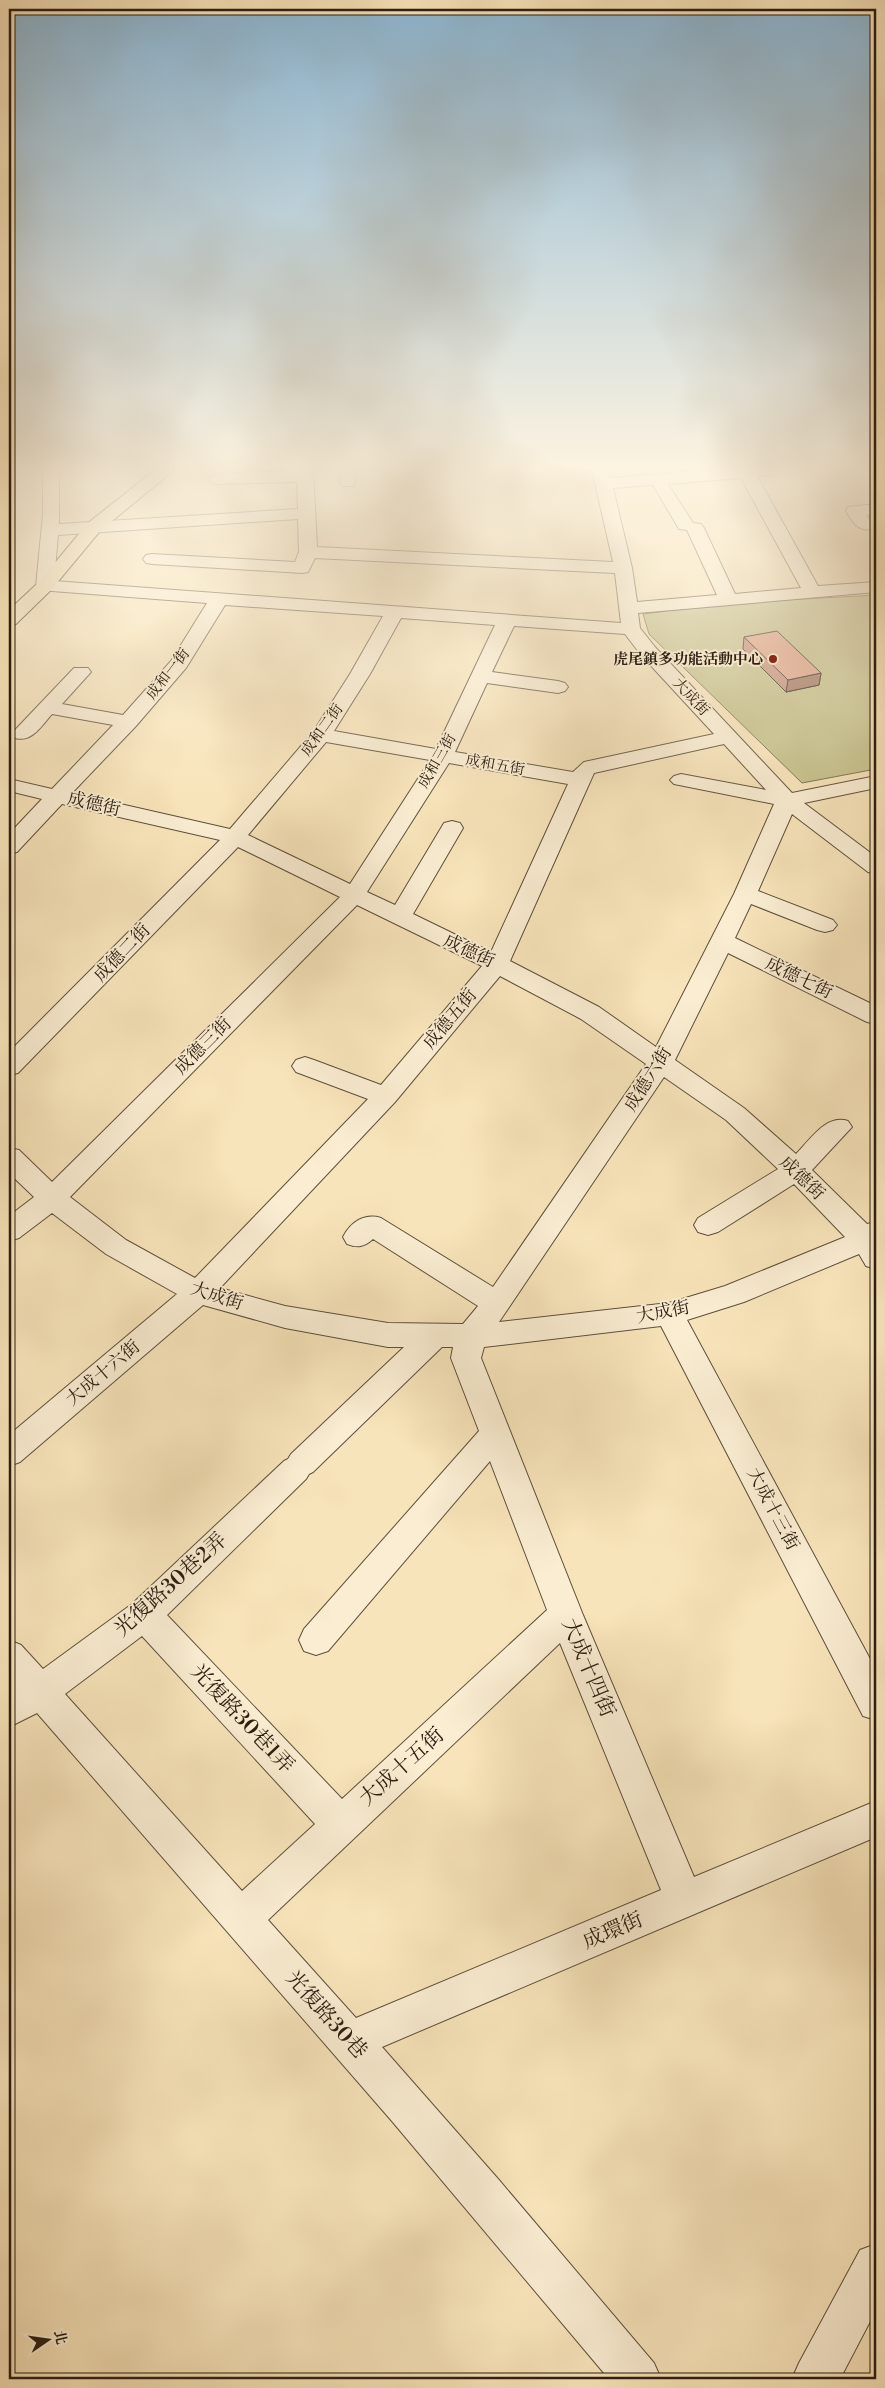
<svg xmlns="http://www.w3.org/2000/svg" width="885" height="2388" font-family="'Libre Bodoni','Noto Serif TC',serif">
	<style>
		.green { fill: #c5c18a; stroke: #786f4e }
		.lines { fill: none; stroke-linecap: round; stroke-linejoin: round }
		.minor-casing { stroke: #5e4f3b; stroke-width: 2 }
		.major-casing { stroke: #2b1d11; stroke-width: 2 }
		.minor { fill: #faedd2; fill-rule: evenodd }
		.major { fill: #f8e4ba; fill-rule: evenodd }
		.wall { fill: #c58d78; stroke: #2b1d11 }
		.shaded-wall { fill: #a07361; stroke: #2b1d11 }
		.building { fill: #e5a48b; stroke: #2b1d11 }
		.poi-dot { fill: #8f2418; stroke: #faedd2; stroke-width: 2 }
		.labels { text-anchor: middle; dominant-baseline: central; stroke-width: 4; stroke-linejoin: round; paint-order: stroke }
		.far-poi-label { font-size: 15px; font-weight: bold; fill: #2b1d11; stroke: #faedd2; text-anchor: end }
		.far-street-label { font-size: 15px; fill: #2b1d11; stroke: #faedd2 }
		.street-label { font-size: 18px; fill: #2b1d11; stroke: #faedd2 }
		.near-street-label { font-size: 21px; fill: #2b1d11; stroke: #faedd2 }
	</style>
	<rect width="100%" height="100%" fill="#f8e4ba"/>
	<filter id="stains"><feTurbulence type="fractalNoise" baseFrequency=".004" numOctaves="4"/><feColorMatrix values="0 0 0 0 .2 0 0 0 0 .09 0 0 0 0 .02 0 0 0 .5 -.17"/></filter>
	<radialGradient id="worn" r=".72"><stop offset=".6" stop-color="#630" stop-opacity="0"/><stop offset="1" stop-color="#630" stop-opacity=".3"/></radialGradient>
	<path class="green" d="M 876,595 L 876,769 L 802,783 L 649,634 L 643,614 L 731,603 Z"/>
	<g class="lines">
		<defs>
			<path id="minor" d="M 43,470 L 59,470 L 59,524 L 298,509 L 297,482 L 216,484 L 208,479 L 216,474 L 313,470 L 317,547 L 613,562 L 592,470 L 608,470 L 610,478 L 709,470 L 782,470 L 774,475 L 757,476 L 818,586 L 876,582 L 876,592 L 638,613 L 640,628 L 655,647 L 792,793 L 876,776 L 876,788 L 804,803 L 876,857 L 876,874 L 868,872 L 792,814 L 758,891 L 833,920 L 837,925 L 833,930 L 825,932 L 817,930 L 751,904 L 735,938 L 876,1006 L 876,1024 L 867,1022 L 728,953 L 675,1060 L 744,1108 L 796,1154 C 810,1140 826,1114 848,1121 L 852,1127 L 812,1170 L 867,1224 L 876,1222 L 876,1269 L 866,1266 L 859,1254 L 744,1302 L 687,1320 L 876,1670 L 876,1720 L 863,1716 L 661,1326 L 484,1347 L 481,1358 L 583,1615 L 694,1877 L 876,1801 L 876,1837 L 382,2047 L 499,2180 L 654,2363 L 661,2379 L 609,2379 L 391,2120 L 37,1713 L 9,1727 L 9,1692 L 15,1688 L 9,1681 L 9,1640 L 21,1645 L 43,1669 L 132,1604 L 284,1461 L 288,1459 L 291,1454 L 404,1347 L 388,1347 L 285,1328 L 203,1305 L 20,1462 L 9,1466 L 9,1435 L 177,1294 L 106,1254 L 52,1213 L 19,1238 L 9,1241 L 9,1216 L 34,1197 L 9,1173 L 9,1148 L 19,1150 L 52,1182 L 340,897 L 238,847 L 18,1073 L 9,1075 L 9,1052 L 220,840 L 62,804 L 17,852 L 9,854 L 9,834 L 42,799 L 9,791 L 9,779 L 52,789 L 113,725 L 52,714 C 42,725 32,743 15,738 L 12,734 L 15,730 L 74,668 L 88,668 L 91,672 L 62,704 L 123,715 L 171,661 L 207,603 L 39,590 L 36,586 L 43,514 ZM 741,478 L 801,588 L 735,594 L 704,528 L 701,524 L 693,523 L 668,484 ZM 653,485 L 679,529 L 687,530 L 717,595 L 637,602 L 632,568 L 613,488 ZM 298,519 L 299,552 L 295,562 L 152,554 L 146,555 L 143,559 L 146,563 L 152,564 L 302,573 L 308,572 L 315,558 L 615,573 L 621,623 L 54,581 L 58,535 ZM 225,605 L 383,616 L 350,674 L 313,732 L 230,829 L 72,793 L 136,726 L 186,668 ZM 401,618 L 495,625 L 436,749 L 334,731 L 370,674 ZM 514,626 L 625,634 L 641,655 L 714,734 L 584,762 L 573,772 L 455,752 L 487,683 L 558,693 L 565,691 L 568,687 L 565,683 L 558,681 L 492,672 ZM 326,742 L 430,760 L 350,884 L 248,835 ZM 724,744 L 766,790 L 681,774 L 674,776 L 670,780 L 674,784 L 774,804 L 734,894 L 656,1047 L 599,1007 L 510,961 L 594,773 ZM 449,763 L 568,784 L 491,952 L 413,914 L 463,828 L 460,823 L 452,821 L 444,823 L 395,905 L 367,892 ZM 357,905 L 482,966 L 381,1085 L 314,1060 L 305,1057 L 296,1060 L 292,1066 L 296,1072 L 368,1099 L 195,1278 L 126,1240 L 70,1197 ZM 500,976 L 581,1019 L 646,1064 L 493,1287 L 381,1218 C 364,1213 351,1222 343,1237 L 347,1244 C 358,1248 364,1247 373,1239 L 478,1306 L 463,1324 L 388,1323 L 285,1306 L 220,1288 L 395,1102 ZM 664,1077 L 726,1120 L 778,1169 L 698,1218 L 694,1225 L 698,1232 L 708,1235 L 718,1232 L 794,1184 L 845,1237 L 725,1286 L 669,1303 L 499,1322 ZM 442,1347 L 453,1347 L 451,1358 L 479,1431 L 304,1629 L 299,1640 L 304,1651 L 316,1655 L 328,1651 L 490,1461 L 547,1610 L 342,1799 L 167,1615 L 306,1479 L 309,1474 L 313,1472 ZM 142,1636 L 315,1824 L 242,1891 L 65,1694 ZM 560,1643 L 661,1890 L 356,2018 L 268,1920 Z
				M 341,470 L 357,470 L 354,486 L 342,486 L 340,483 Z
				M 876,504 L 876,514 L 866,515 L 874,525 L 871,529 C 858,532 852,521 846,511 L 848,507 Z
				M 876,2244 L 876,2310 L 840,2379 L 792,2379 L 799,2363 L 860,2250 Z"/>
			<path id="major" d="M 155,470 L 174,470 L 100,531 L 51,590 L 16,624 L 9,626 L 9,610 L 39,582 L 88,523 Z"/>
		</defs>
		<use href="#minor" class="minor-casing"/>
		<use href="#major" class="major-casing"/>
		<use href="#minor" class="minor"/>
		<use href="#major" class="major"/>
	</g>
	<path class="wall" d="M 744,637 L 821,673 L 819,685 L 786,692 L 743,649 Z"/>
	<path class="shaded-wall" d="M 821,673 L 819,685 L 786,692 L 788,680 Z"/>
	<path class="building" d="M 777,631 L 821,673 L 788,680 L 744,637 Z"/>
	<linearGradient id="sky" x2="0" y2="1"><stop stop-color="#8bb7d5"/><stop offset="0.58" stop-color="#fcf3e0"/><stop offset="1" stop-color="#fcf3e0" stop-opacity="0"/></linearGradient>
	<rect width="885" height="805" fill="url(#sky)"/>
	<circle class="poi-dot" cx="773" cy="659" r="5"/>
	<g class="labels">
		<g class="far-poi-label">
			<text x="763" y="659">虎尾鎮多功能活動中心</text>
		</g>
		<g class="far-street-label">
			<text transform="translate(168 674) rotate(-52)">成和一街</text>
			<text transform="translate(691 697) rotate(47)">大成街</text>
			<text transform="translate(322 730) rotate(-54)">成和二街</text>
			<text transform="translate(437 761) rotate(-60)">成和三街</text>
			<text transform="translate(495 765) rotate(10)">成和五街</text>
		</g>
		<g class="street-label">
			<text transform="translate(94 804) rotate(13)">成德街</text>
			<text transform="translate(469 951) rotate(25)">成德街</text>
			<text transform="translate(122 953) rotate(-46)">成德二街</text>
			<text transform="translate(799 978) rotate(26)">成德七街</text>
			<text transform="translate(450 1019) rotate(-50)">成德五街</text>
			<text transform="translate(203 1046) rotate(-45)">成德三街</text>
			<text transform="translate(648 1079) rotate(-58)">成德六街</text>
			<text transform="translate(802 1178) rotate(44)">成德街</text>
			<text transform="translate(217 1296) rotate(18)">大成街</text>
			<text transform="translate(663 1312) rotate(-11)">大成街</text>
			<text transform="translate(103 1373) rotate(-40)">大成十六街</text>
			<text transform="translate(773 1509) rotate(62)">大成十三街</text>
		</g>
		<g class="near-street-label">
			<text transform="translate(171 1585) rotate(-42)">光復路30巷2弄</text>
			<text transform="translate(588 1668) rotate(67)">大成十四街</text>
			<text transform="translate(242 1719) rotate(47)">光復路30巷1弄</text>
			<text transform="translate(402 1767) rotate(-42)">大成十五街</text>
			<text transform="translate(613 1931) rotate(-23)">成環街</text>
			<text transform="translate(326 2015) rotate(48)">光復路30巷</text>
		</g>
	</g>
	<rect width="885" height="2388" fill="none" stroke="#f8e4ba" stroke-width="30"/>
	<rect x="10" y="10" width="865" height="2368" fill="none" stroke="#2b1d11" stroke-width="2.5"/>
	<rect x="15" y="15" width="855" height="2358" fill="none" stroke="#2b1d11"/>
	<g transform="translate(48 2340) rotate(77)" stroke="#faedd2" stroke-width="4" paint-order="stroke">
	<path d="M0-4L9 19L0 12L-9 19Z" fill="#2b1d11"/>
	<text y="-8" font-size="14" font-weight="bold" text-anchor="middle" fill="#2b1d11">北</text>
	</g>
	<rect width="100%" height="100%" filter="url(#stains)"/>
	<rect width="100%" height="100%" fill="url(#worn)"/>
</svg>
